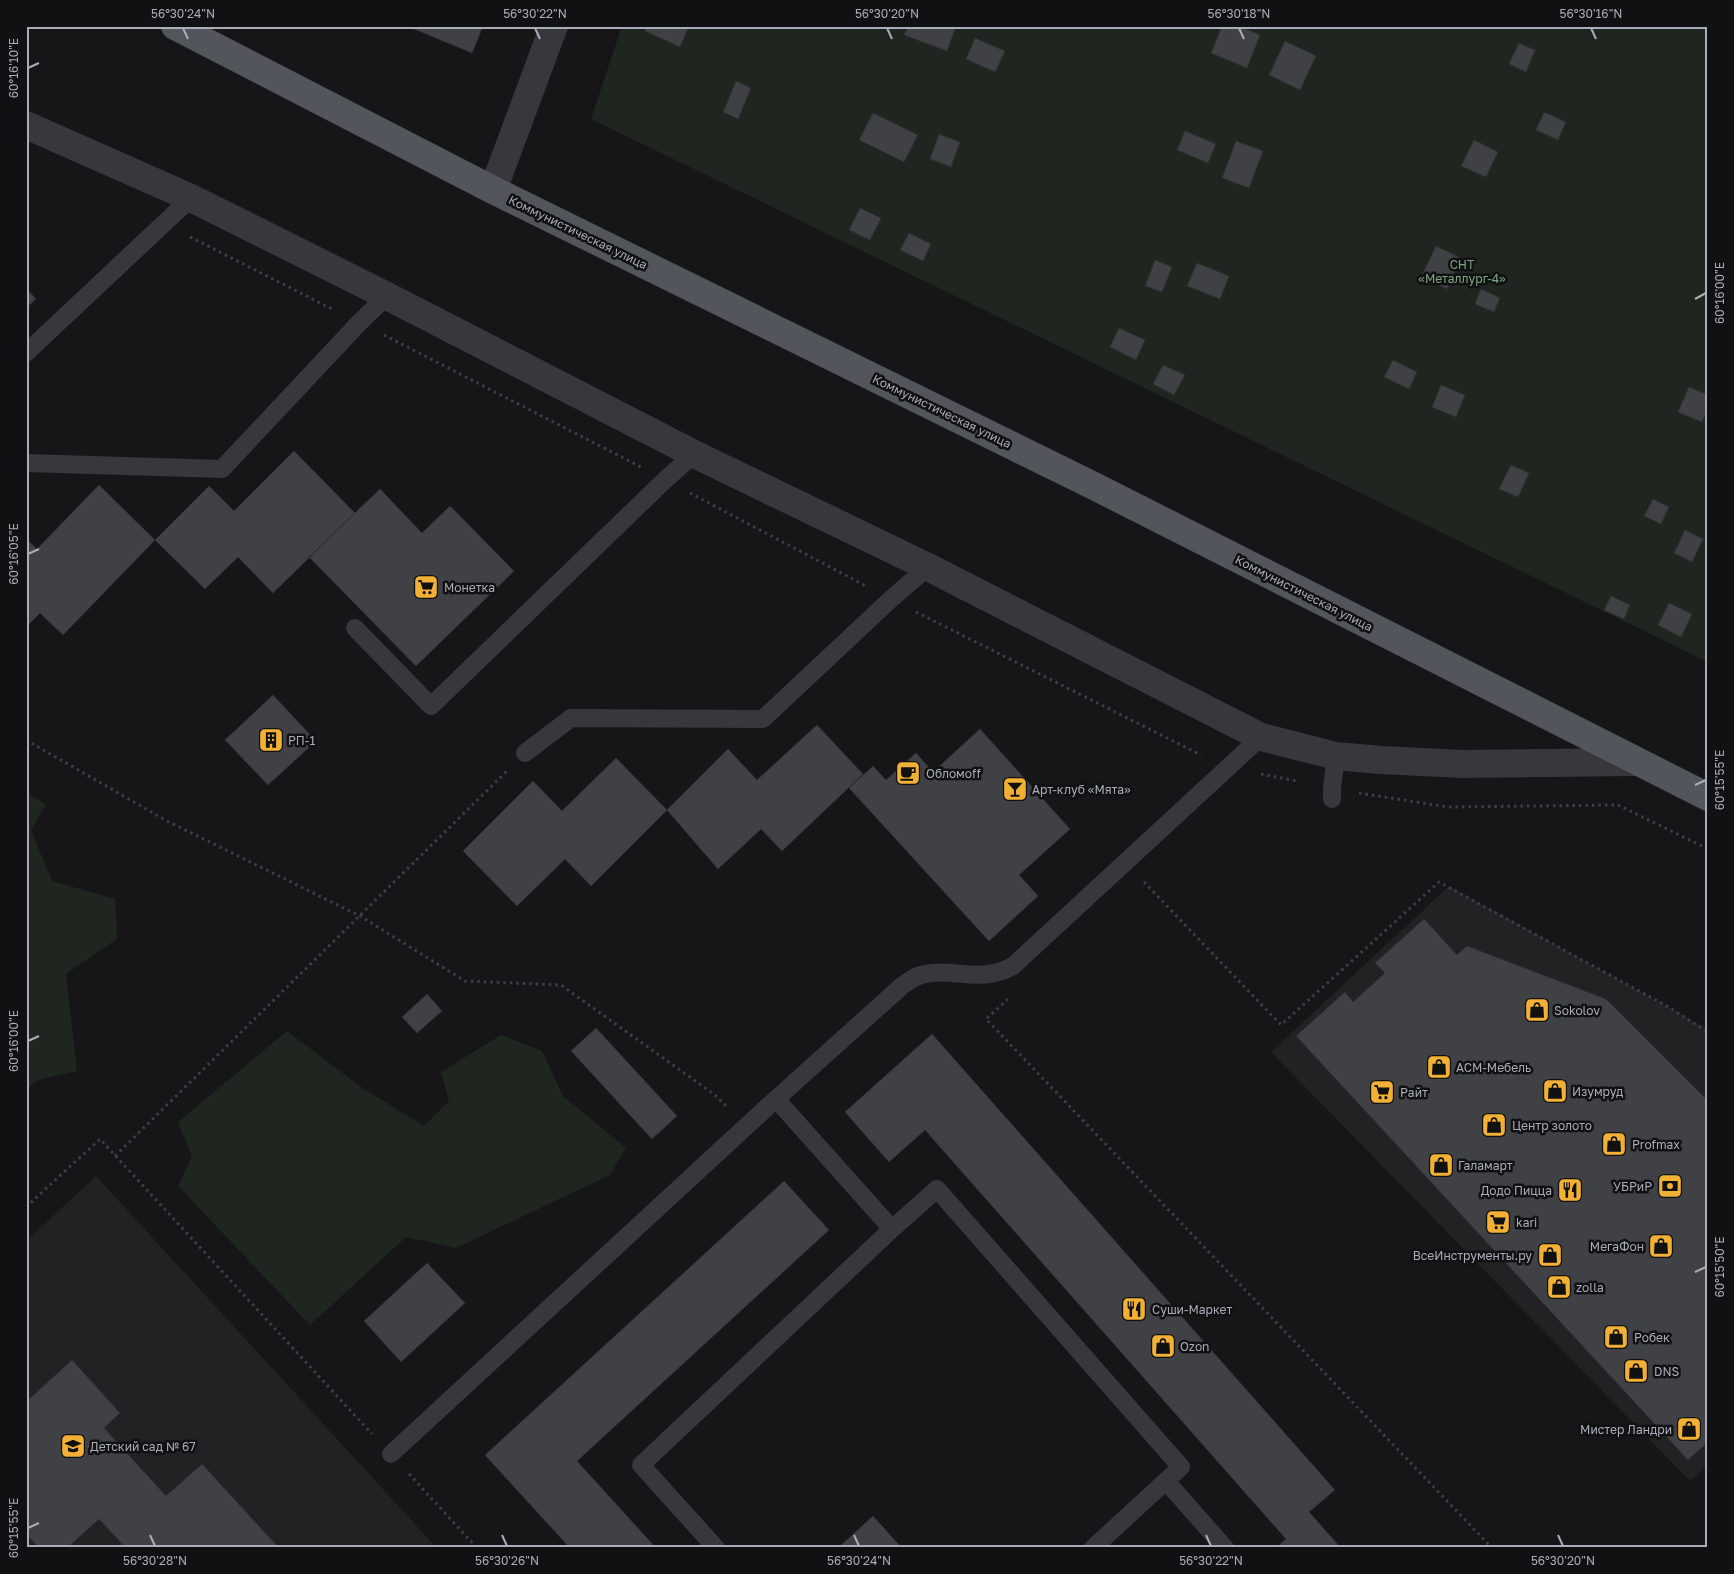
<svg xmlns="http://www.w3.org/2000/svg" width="1734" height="1574" font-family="'Golos Text',sans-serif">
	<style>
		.built { fill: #222225 }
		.green { fill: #1e261f }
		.building { fill: #404145; stroke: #303034 }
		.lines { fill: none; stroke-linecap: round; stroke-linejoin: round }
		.path { stroke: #3d3f44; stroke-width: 3; stroke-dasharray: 2.5 4; stroke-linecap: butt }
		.service { stroke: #37383d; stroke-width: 18 }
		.minor { stroke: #37383d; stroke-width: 28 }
		.primary { stroke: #53555c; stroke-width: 28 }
		.ticks { fill: none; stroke: #a8adb8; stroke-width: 2 }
		.labels { text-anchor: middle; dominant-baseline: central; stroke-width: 5; stroke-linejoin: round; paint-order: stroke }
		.street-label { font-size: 12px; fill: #a8adb8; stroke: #111113 }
		.park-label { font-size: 12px; fill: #7fa381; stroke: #111113 }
		.poi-label { font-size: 12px; fill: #a8adb8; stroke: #111113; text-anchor: start }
		.neatline { fill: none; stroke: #a8adb8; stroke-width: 2 }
		.ticks-label { font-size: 12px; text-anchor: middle; fill: #a8adb8 }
	</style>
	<rect width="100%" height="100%" fill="#161618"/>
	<path class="built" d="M 1449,886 L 1708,1029 L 1708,1465 L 1690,1481 L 1271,1052 Z
		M 96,1176 L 437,1548 L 26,1548 L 26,1241 Z"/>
	<path class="green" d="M 622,26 L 1708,26 L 1708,662 L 591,119 Z
		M 26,792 L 46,805 L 31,830 L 52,881 L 115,899 L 117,939 L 66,974 L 77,1071 L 38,1080 L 26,1089 Z
		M 287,1031 L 364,1089 L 424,1126 L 449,1101 L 441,1072 L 501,1035 L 542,1051 L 563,1096 L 626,1148 L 610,1175 L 456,1248 L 406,1237 L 310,1325 L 178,1186 L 192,1157 L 178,1122 Z"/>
	<path class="building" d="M 407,26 L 483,26 L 472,53 Z
		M 647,26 L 689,26 L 680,47 L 645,31 Z
		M 908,26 L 956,26 L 947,51 L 904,35 Z
		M 1222,26 L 1240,26 L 1260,35 L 1247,68 L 1211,53 Z
		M 975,38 L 1005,51 L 995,72 L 966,59 Z
		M 1285,41 L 1316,56 L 1300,90 L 1269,75 Z
		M 1519,43 L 1535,50 L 1526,72 L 1509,64 Z
		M 736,81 L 751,88 L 738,119 L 723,112 Z
		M 1544,112 L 1566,122 L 1558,140 L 1536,130 Z
		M 873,113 L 918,135 L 904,162 L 859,140 Z
		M 1185,131 L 1216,144 L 1208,163 L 1177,150 Z
		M 939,134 L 960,142 L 951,167 L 930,159 Z
		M 1474,140 L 1498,152 L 1486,177 L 1461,166 Z
		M 1236,141 L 1263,151 L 1249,188 L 1222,178 Z
		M 860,208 L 881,218 L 870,240 L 849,230 Z
		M 909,233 L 931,244 L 923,261 L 900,250 Z
		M 1436,246 L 1461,258 L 1447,289 L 1421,277 Z
		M 1155,260 L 1172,267 L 1162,292 L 1145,286 Z
		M 1197,263 L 1229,276 L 1220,299 L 1187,286 Z
		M 26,288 L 36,299 L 26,308 Z
		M 1481,289 L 1500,298 L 1494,312 L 1475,304 Z
		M 1119,328 L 1145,340 L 1136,360 L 1110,347 Z
		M 1393,360 L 1417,372 L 1409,389 L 1384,377 Z
		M 1163,365 L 1185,375 L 1174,395 L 1153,384 Z
		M 1441,385 L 1465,395 L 1456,417 L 1432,407 Z
		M 1689,387 L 1708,395 L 1708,408 L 1702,422 L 1678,412 Z
		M 294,451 L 355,513 L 273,593 L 238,557 L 205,589 L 155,540 L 209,486 L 234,511 Z
		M 1511,465 L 1529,473 L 1518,497 L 1499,489 Z
		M 99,485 L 155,540 L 63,635 L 40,613 L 26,627 L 26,539 L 37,549 Z
		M 380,489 L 422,533 L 450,506 L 514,571 L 416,666 L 309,557 Z
		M 1653,499 L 1669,507 L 1661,524 L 1644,516 Z
		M 1685,530 L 1703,539 L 1692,562 L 1674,553 Z
		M 1611,596 L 1630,605 L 1624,619 L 1604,610 Z
		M 1669,603 L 1692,614 L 1681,637 L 1658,625 Z
		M 273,695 L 316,741 L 268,785 L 225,740 Z
		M 817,725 L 863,774 L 782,851 L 761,829 L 718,869 L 667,810 L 728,749 L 757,780 Z
		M 980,729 L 1070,829 L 1019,875 L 1038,896 L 989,941 L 849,788 L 873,766 L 886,780 L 916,753 L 933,772 Z
		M 616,758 L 667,810 L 591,886 L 565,859 L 517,906 L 463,851 L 533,781 L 562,811 Z
		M 1424,919 L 1457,955 L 1467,946 L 1606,999 L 1708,1101 L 1708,1442 L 1688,1460 L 1296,1036 L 1345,992 L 1353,1002 L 1385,973 L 1375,963 Z
		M 427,994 L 442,1011 L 417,1033 L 402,1017 Z
		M 596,1028 L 677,1116 L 652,1139 L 571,1051 Z
		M 932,1034 L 1335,1490 L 1309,1512 L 1341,1548 L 1276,1548 L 1286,1539 L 925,1130 L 889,1162 L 845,1112 Z
		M 784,1181 L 829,1230 L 577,1461 L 656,1548 L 570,1548 L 485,1455 Z
		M 427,1263 L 465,1303 L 401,1362 L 364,1321 Z
		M 72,1360 L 120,1413 L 104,1428 L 166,1496 L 202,1464 L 279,1548 L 126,1548 L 99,1519 L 67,1548 L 39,1548 L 26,1534 L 26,1402 Z
		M 873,1516 L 902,1548 L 838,1548 Z"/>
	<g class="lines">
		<path class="path" d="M 190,237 L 334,310
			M 384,335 L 641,467
			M 690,493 L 866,586
			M 916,612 L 1201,755
			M 26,740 L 167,821 L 360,916 L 465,981 L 561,985 L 715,1095 L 728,1108
			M 1261,774 L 1297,781
			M 1359,793 L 1448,807 L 1618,805 L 1708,849
			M 1144,882 L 1281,1025 L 1439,882 L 1665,1005 L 1708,1032
			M 1008,999 L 986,1019 L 1492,1548
			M 115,1156 L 507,771
			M 26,1207 L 100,1139 L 372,1434
			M 409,1474 L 477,1548"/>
		<path class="service" d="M 26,353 L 191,198
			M 26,463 L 222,469 L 359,323 L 387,296
			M 355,628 L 431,706 L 665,480 L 694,454
			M 525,753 L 571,718 L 763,719 L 891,599 L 928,567
			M 1332,799 L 1332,788 L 1336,756
			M 776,1099 L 892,1229
			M 391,1454 L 776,1099 L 903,985 C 909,981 914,977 921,975 C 953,966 978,985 1013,966 L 1261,737
			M 1166,1481 L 1225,1548
			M 716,1548 L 641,1465 L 892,1229 L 937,1189 L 1181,1467 L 1093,1548"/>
		<path class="minor" d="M 26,125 L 191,198 L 387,296 L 694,454 L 928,567 L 1261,737 L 1336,756 L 1381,760 L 1463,764 L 1636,762
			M 493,190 L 554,26"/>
		<path class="primary" d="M 175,26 L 493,190 L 1096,487 L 1708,797"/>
	</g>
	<path class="ticks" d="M 183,28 L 188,39M 535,28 L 540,39M 887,28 L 892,39M 1239,28 L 1244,39M 1591,28 L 1596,39M 28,68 L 39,63M 1695,299 L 1706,293M 28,554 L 39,549M 1695,785 L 1706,780M 28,1041 L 39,1036M 1695,1272 L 1706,1267M 28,1528 L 39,1523M 150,1535 L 155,1546M 502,1535 L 507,1546M 854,1535 L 859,1546M 1206,1535 L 1211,1546M 1558,1535 L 1563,1546"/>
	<defs>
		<symbol id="supermarket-square" viewBox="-11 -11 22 22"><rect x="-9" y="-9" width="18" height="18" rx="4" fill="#f2b134" stroke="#111113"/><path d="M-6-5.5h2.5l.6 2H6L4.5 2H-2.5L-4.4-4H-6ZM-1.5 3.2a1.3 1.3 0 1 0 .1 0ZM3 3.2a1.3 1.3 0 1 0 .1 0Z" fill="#111"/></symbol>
		<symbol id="building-square" viewBox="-11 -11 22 22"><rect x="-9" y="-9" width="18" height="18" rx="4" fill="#f2b134" stroke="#111113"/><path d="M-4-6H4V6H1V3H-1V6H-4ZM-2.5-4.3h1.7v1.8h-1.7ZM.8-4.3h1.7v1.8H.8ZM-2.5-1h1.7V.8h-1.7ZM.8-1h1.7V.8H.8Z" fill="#111"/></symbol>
		<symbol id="cafe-square" viewBox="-11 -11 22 22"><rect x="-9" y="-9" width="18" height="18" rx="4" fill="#f2b134" stroke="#111113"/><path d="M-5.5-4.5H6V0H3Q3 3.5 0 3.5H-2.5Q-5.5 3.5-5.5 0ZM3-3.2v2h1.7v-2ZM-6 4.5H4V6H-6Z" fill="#111"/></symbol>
		<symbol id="bar-square" viewBox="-11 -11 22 22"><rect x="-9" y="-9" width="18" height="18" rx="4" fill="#f2b134" stroke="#111113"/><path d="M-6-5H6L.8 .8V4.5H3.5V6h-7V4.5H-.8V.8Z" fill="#111"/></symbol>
		<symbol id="shop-square" viewBox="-11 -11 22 22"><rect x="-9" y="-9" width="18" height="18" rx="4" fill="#f2b134" stroke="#111113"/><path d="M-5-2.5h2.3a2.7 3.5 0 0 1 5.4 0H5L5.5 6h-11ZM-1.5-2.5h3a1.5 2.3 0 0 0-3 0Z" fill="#111"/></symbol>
		<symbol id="bank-square" viewBox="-11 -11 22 22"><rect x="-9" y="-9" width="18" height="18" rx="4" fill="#f2b134" stroke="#111113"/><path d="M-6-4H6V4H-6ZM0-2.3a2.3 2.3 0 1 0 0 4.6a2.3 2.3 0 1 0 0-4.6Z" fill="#111"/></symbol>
		<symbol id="restaurant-square" viewBox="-11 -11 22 22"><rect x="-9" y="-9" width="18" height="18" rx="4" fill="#f2b134" stroke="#111113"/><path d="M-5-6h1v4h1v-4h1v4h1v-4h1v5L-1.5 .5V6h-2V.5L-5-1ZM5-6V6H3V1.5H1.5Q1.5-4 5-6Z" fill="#111"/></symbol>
		<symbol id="school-square" viewBox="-11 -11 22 22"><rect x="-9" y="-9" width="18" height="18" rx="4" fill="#f2b134" stroke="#111113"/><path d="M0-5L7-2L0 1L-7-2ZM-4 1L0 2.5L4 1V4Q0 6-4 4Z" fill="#111"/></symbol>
	</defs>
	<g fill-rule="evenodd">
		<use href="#supermarket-square" x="412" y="573" width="28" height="28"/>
		<use href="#building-square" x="257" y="726" width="28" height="28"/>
		<use href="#cafe-square" x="894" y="759" width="28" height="28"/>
		<use href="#bar-square" x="1001" y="775" width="28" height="28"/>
		<use href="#shop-square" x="1523" y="996" width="28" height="28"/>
		<use href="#shop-square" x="1425" y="1053" width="28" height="28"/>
		<use href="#shop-square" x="1541" y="1077" width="28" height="28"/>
		<use href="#supermarket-square" x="1368" y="1078" width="28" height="28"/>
		<use href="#shop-square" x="1480" y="1111" width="28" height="28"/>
		<use href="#shop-square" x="1600" y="1130" width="28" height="28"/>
		<use href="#shop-square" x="1427" y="1151" width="28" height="28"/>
		<use href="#bank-square" x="1656" y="1172" width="28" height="28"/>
		<use href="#restaurant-square" x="1556" y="1176" width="28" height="28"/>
		<use href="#supermarket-square" x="1484" y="1208" width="28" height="28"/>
		<use href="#shop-square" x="1647" y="1232" width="28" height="28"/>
		<use href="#shop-square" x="1536" y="1241" width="28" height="28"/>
		<use href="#shop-square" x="1545" y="1273" width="28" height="28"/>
		<use href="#restaurant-square" x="1120" y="1295" width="28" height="28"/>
		<use href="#shop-square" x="1602" y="1323" width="28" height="28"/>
		<use href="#shop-square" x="1149" y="1332" width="28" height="28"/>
		<use href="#shop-square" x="1622" y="1357" width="28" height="28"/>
		<use href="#shop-square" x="1675" y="1415" width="28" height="28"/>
		<use href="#school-square" x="59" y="1432" width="28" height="28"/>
	</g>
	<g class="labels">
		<g class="street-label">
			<text transform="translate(578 232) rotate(26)">Коммунистическая улица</text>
			<text transform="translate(942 411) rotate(26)">Коммунистическая улица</text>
			<text transform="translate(1304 593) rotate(27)">Коммунистическая улица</text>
		</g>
		<g class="park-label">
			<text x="1462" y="264">СНТ<tspan x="1462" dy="14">«Металлург-4»</tspan></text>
		</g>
		<g class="poi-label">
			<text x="444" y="587">Монетка</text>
			<text x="288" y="740">РП-1</text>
			<text x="926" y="773">Обломоff</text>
			<text x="1032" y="789">Арт-клуб «Мята»</text>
			<text x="1554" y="1010">Sokolov</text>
			<text x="1456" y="1067">АСМ-Мебель</text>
			<text x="1572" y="1091">Изумруд</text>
			<text x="1400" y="1092">Райт</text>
			<text x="1512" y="1125">Центр золото</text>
			<text x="1632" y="1144">Profmax</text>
			<text x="1458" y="1165">Галамарт</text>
			<text x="1652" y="1186" text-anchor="end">УБРиР</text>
			<text x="1552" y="1190" text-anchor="end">Додо Пицца</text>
			<text x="1516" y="1222">kari</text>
			<text x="1644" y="1246" text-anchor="end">МегаФон</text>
			<text x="1532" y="1255" text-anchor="end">ВсеИнструменты.ру</text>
			<text x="1576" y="1287">zolla</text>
			<text x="1152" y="1309">Суши-Маркет</text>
			<text x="1634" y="1337">Робек</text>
			<text x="1180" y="1346">Ozon</text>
			<text x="1654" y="1371">DNS</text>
			<text x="1672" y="1429" text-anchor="end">Мистер Ландри</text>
			<text x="90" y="1446">Детский сад № 67</text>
		</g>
	</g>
	<rect width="1734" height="1574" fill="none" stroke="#111113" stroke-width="55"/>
	<rect x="28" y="28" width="1678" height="1518" class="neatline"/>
	<g class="ticks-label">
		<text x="183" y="18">56°30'24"N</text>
		<text x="535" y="18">56°30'22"N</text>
		<text x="887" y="18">56°30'20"N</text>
		<text x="1239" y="18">56°30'18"N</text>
		<text x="1591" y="18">56°30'16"N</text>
		<text transform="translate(14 68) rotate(-90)" y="4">60°16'10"E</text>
		<text transform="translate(1720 293) rotate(-90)" y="4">60°16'00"E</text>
		<text transform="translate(14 554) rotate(-90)" y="4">60°16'05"E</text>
		<text transform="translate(1720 780) rotate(-90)" y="4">60°15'55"E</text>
		<text transform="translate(14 1041) rotate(-90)" y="4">60°16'00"E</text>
		<text transform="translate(1720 1267) rotate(-90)" y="4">60°15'50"E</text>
		<text transform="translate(14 1528) rotate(-90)" y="4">60°15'55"E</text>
		<text x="155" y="1565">56°30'28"N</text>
		<text x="507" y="1565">56°30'26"N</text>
		<text x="859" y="1565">56°30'24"N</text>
		<text x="1211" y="1565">56°30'22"N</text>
		<text x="1563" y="1565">56°30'20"N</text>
	</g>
</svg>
